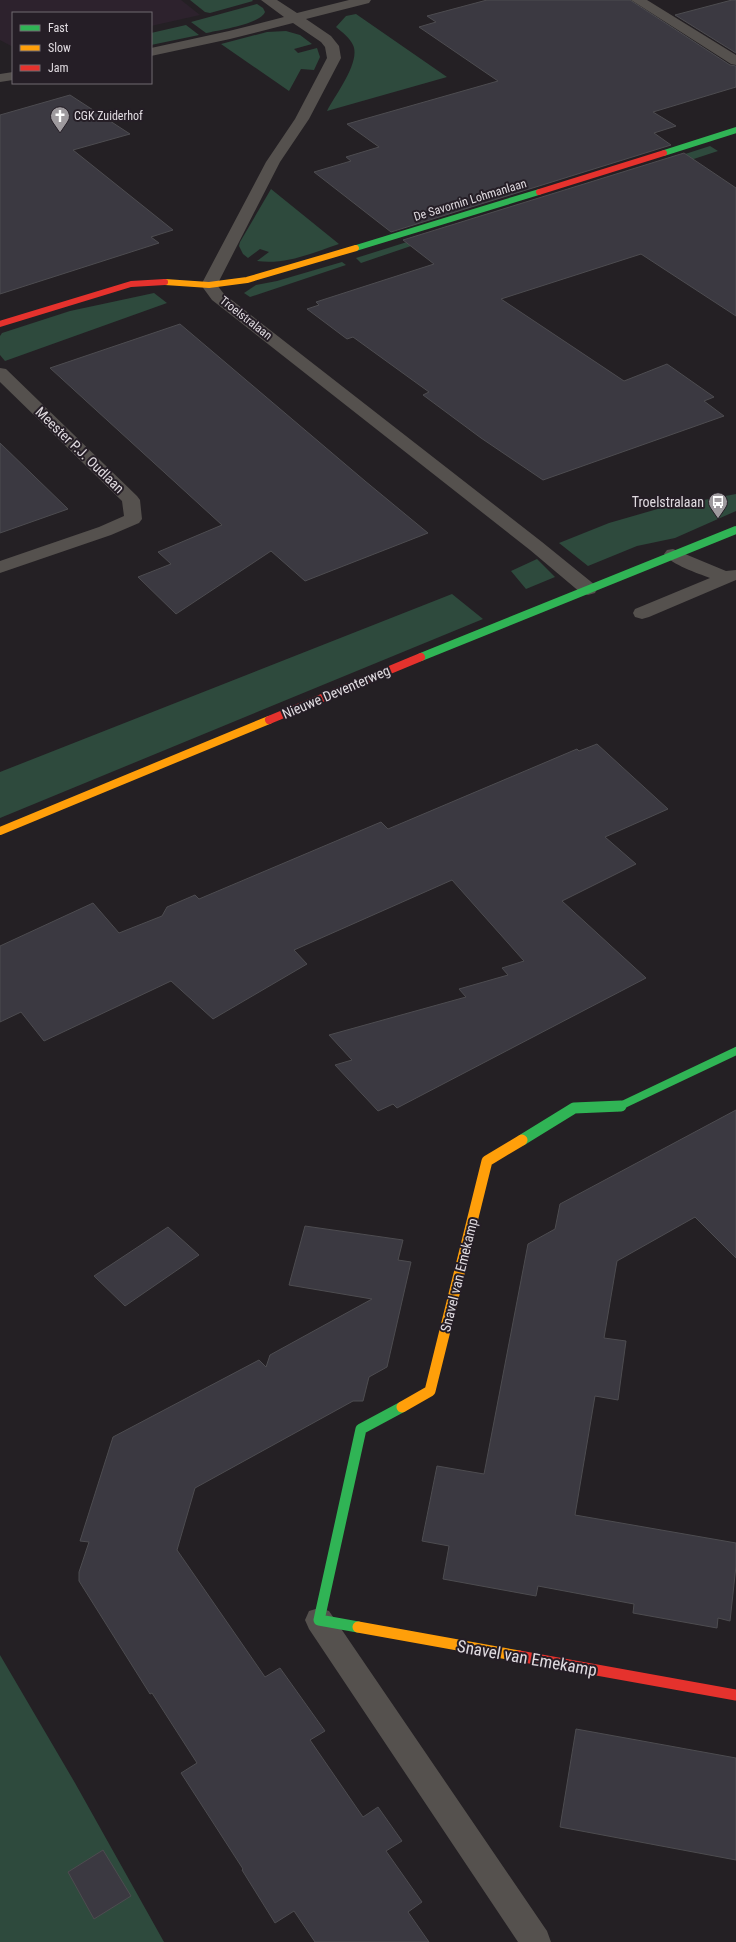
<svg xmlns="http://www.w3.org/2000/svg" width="736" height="1942" font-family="'Roboto Condensed',sans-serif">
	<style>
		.built { fill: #2d222d }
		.green { fill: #2e4a3d }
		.building { fill: #3b3941; stroke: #4d4c50 }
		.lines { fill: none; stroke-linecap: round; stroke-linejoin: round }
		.street { fill: #55514e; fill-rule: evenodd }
		.fast-far2 { stroke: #30b455; stroke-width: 6 }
		.fast-far1 { stroke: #30b455; stroke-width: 8 }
		.fast { stroke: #30b455; stroke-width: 11 }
		.slow-far2 { stroke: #ff9f0a; stroke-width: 6 }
		.slow-far1 { stroke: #ff9f0a; stroke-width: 8 }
		.slow { stroke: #ff9f0a; stroke-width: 11 }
		.jam-far2 { stroke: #e5322d; stroke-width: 6 }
		.jam-far1 { stroke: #e5322d; stroke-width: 8 }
		.jam { stroke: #e5322d; stroke-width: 11 }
		.labels { text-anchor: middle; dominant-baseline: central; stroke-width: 4; stroke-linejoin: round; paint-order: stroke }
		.far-poi-label { font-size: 12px; fill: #e0dbe0; stroke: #251e26; text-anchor: start }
		.far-street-label { font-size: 12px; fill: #e0dbe0; stroke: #251e26 }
		.street-label { font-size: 14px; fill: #e0dbe0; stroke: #251e26 }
		.poi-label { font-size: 14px; fill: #e0dbe0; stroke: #251e26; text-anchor: end }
		.near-street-label { font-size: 17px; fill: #e0dbe0; stroke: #251e26 }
	</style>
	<rect width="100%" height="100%" fill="#242024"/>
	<path class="built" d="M 0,0 L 181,0 L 200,15 L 151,26 L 151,13 L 13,13 L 13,47 L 0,40 Z"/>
	<path class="green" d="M 190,0 L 252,0 L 253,1 L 210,13 L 205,12 Z
		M 257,4 L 263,8 L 265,12 C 260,24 219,30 206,33 L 191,22 Z
		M 356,14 L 447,77 L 327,111 C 335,95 361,62 353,45 C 350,38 342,32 336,27 L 346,16 Z
		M 186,25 L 199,35 L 151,45 L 151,33 Z
		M 286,31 L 300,35 L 312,44 L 294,49 L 298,53 L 317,48 L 320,57 L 314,70 L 301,69 L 289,91 L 221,44 L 267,32 Z
		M 710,146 L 718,151 L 639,177 L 629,172 Z
		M 271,189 L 339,244 C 312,253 286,265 257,261 L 269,252 L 260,249 L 248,258 L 243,254 L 239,246 L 240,242 Z
		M 407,242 L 411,246 L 361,263 L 356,258 Z
		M 342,262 L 346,265 L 250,297 L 244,293 L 256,285 L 277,281 Z
		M 154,293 L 167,303 L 5,361 L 0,355 L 0,336 L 2,333 L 70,311 Z
		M 736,494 L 736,511 L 675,538 L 637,546 L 588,566 L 559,543 L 609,523 L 661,508 Z
		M 537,559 L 555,577 L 526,589 L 511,571 Z
		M 452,594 L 483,619 L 0,818 L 0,772 Z
		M 0,1655 L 75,1783 L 164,1942 L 0,1942 Z"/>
	<path class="building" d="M 487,0 L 630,0 L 730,65 L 736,66 L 736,87 L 653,112 L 676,126 L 654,133 L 671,145 L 391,232 L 314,172 L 351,161 L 346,157 L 379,147 L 347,124 L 498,81 L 419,27 L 436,22 L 427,16 Z
		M 732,0 L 736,0 L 736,53 L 675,15 Z
		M 70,95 L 130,134 L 73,150 L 173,230 L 151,237 L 159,243 L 0,294 L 0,115 Z
		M 684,153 L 736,188 L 736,316 L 641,254 L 501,299 L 624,381 L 667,364 L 714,397 L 704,401 L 724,416 L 543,480 L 481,438 L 423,395 L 429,392 L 353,337 L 347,339 L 307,309 L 319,305 L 316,302 L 434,264 L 403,240 Z
		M 180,324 L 365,481 L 428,533 L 305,581 L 271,551 L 176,614 L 138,577 L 171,564 L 158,552 L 222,525 L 50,368 Z
		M 0,443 L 68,509 L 0,533 Z
		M 597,744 L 668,809 L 605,837 L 636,864 L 562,901 L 646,978 L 397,1108 L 393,1104 L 378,1111 L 335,1065 L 352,1060 L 329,1035 L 466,997 L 459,989 L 508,975 L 502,968 L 524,961 L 452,880 L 294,950 L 307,964 L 213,1019 L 171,981 L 44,1041 L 21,1012 L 0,1022 L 0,946 L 93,903 L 119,933 L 162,916 L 167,907 L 195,895 L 199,899 L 381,822 L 388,829 L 577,749 L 579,751 Z
		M 736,1110 L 736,1258 L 695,1217 L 617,1261 L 604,1338 L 626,1341 L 618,1400 L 595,1396 L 575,1515 L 736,1543 L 736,1566 L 730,1621 L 718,1618 L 717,1628 L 633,1613 L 634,1604 L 538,1586 L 536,1596 L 443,1579 L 449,1546 L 422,1541 L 437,1466 L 484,1474 L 528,1244 L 555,1229 L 560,1204 Z
		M 305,1226 L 403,1240 L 398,1260 L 411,1262 L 387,1367 L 369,1377 L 363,1401 L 353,1401 L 195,1488 L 177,1550 L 265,1677 L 280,1668 L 325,1731 L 310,1740 L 363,1817 L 378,1807 L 402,1841 L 386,1851 L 422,1902 L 408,1912 L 429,1942 L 315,1942 L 294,1911 L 275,1923 L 242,1870 L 243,1869 L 181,1773 L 197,1763 L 152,1693 L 150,1694 L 79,1581 L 79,1572 L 89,1542 L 80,1541 L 113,1437 L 259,1360 L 266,1367 L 270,1355 L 372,1299 L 289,1285 Z
		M 168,1227 L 199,1255 L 125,1306 L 94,1276 Z
		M 576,1729 L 736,1758 L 736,1860 L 560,1827 Z
		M 103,1850 L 131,1896 L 94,1919 L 68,1872 Z"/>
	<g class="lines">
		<path class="street" d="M 261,0 L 277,0 L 297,13 L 349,0 L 371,0 L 369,3 L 306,19 L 331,36 L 339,46 L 341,58 L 309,119 L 280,162 L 217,285 L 224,294 L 542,542 L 595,585 L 597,589 L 595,593 L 588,595 L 581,593 L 530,550 L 212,300 L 201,285 L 266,162 L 295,119 L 327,58 L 325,47 L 321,42 L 293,23 L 230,39 L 151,56 L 151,48 L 229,31 L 284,17 Z
			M 631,0 L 647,0 L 736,55 L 736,65 L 731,64 Z
			M 13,72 L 13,80 L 0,82 L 0,74 Z
			M 0,368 L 6,369 L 137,496 L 140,500 L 142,519 L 139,523 L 111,535 L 0,573 L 0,561 L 99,527 L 124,516 L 122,501 L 0,382 Z
			M 673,549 L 726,571 L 736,570 L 736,580 L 649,617 L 642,619 L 635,617 L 633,613 L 635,609 L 710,578 C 697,573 672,565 664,554 L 667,550 Z
			M 319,1608 L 329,1611 L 547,1931 L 551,1942 L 518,1942 L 309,1629 L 305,1620 L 309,1611 Z"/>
		<path class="fast-far2" d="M 664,153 L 736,130
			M 356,248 L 539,192"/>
		<path class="fast-far1" d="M 421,657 L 736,530
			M 618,1107 L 736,1051"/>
		<path class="fast" d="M 522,1140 L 574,1108 L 621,1106
			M 358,1627 L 319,1620 L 361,1429 L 402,1407"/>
		<path class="slow-far2" d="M 165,282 L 209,285 L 247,280 L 356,248"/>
		<path class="slow-far1" d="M 0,831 L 269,720"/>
		<path class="slow" d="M 402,1407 L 430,1391 L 487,1161 L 522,1140
			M 358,1627 L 519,1656"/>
		<path class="jam-far2" d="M 539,192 L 664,153
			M 0,324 L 131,284 L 165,282"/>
		<path class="jam-far1" d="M 269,720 L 421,657"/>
		<path class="jam" d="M 519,1656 L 736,1695"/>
	</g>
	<defs>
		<symbol id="church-pin" viewBox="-11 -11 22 30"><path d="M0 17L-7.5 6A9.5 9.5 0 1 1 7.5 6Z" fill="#9e9a9e" stroke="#251e26"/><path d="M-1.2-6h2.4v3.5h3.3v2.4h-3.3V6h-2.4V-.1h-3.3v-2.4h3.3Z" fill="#fff"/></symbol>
		<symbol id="bus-pin" viewBox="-11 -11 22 30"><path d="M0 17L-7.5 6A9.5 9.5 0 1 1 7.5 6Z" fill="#9e9a9e" stroke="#251e26"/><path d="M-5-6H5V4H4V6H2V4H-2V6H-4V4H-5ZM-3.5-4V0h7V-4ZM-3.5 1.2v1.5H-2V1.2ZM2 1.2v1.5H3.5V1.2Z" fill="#fff"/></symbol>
	</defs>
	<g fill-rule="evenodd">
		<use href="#church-pin" x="49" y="105" width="22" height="30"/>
		<use href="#bus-pin" x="707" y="491" width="22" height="30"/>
	</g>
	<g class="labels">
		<g class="far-poi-label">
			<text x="74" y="116">CGK Zuiderhof</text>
		</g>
		<g class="far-street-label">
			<text transform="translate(470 200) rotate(-17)">De Savornin Lohmanlaan</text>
			<text transform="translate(246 318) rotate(38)">Troelstralaan</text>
		</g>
		<g class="street-label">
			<text transform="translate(80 450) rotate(44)">Meester P.J. Oudlaan</text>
			<text transform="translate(336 692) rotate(-23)">Nieuwe Deventerweg</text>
			<text transform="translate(459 1275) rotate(-76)">Snavel van Emekamp</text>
		</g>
		<g class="poi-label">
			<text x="704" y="502">Troelstralaan</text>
		</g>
		<g class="near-street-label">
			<text transform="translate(527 1658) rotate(10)">Snavel van Emekamp</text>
		</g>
	</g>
	<rect x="12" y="12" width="140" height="72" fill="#251e26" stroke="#706a70"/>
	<rect x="20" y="25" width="20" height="6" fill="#30b455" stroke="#706a70"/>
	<text x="48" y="32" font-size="12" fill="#e0dbe0">Fast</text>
	<rect x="20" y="45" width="20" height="6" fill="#ff9f0a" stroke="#706a70"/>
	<text x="48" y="52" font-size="12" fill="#e0dbe0">Slow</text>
	<rect x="20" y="65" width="20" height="6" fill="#e5322d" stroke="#706a70"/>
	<text x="48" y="72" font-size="12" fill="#e0dbe0">Jam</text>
</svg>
